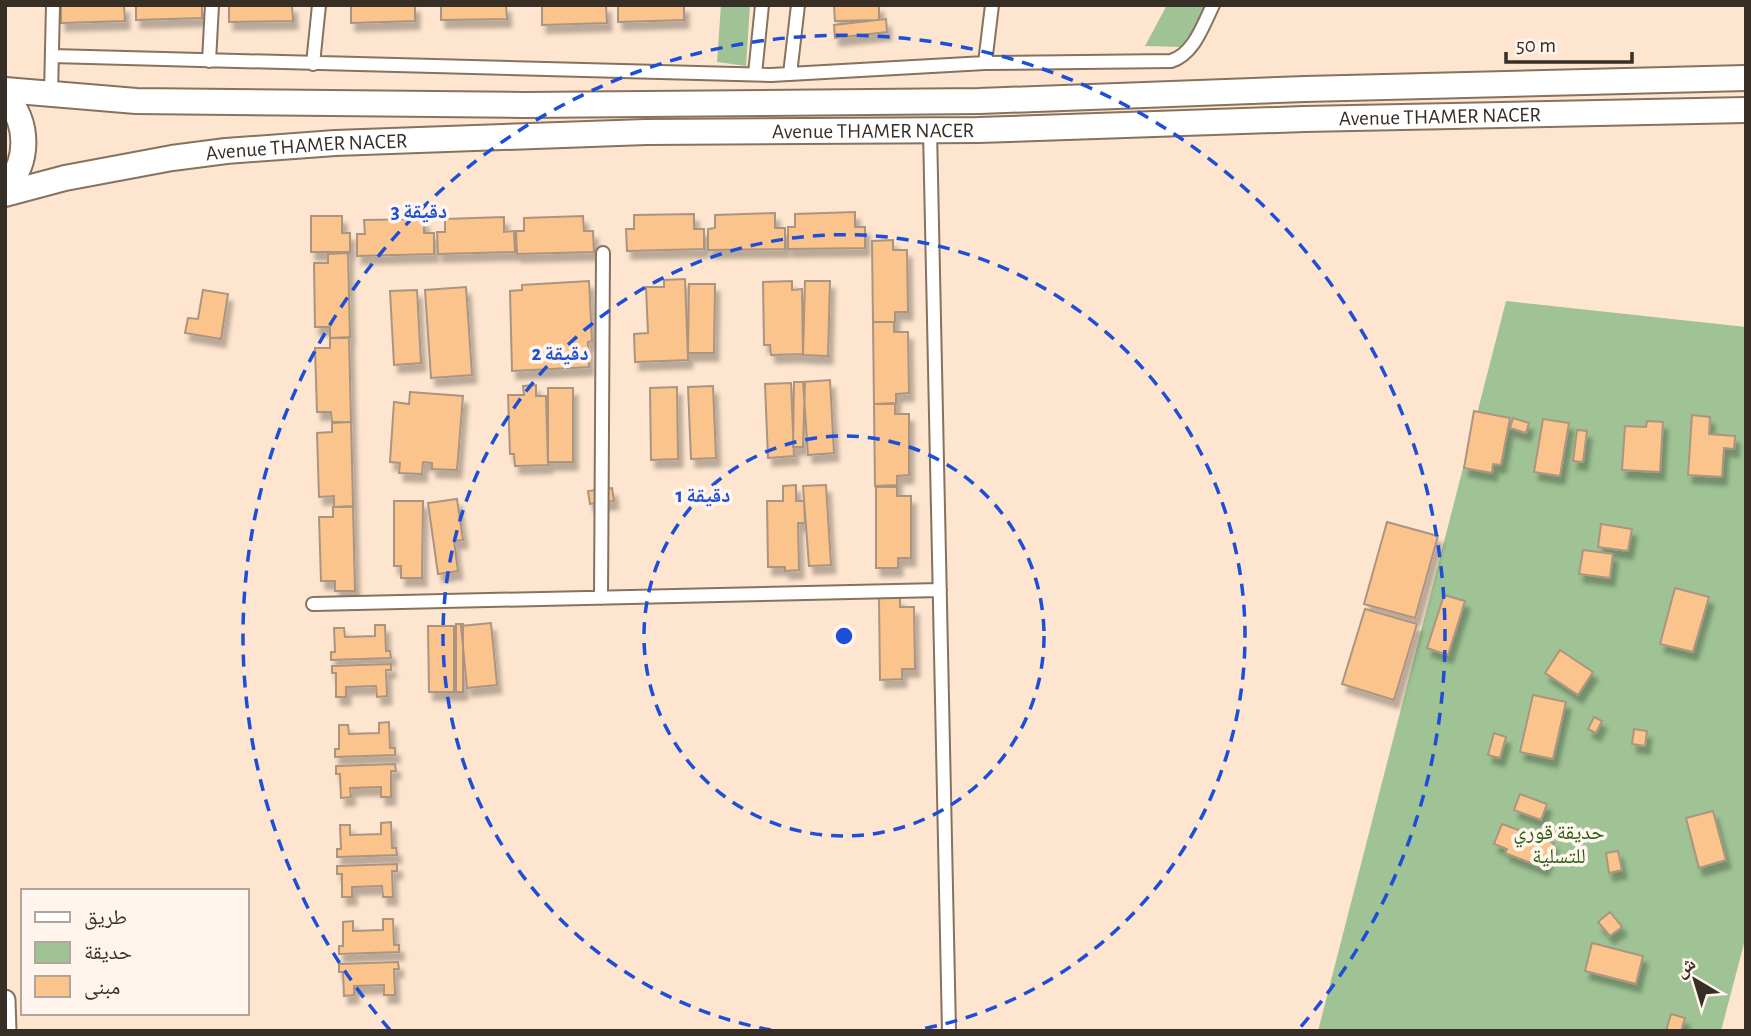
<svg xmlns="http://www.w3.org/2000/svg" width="1751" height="1036" font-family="'Alegreya Sans','Noto Naskh Arabic',sans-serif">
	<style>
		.green { fill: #9fc394 }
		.building { fill: #fcc48d; stroke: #ab9580; stroke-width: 2; filter: url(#shadow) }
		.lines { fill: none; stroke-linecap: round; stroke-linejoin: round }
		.street-casing { stroke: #86725e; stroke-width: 16 }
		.secondary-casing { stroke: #86725e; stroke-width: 23 }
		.highway-casing { stroke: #86725e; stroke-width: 28 }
		.street { stroke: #fff; stroke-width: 12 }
		.secondary { stroke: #fff; stroke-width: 19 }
		.highway { stroke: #fff; stroke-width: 24 }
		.ring { fill: none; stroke: #1d4ed8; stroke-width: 3.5; stroke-dasharray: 12 9 }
		.labels { text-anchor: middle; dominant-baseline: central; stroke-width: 7; stroke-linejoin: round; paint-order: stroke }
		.street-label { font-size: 21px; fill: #372e26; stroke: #fff5ec }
		.park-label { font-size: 21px; fill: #285d12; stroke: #fff5ec }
		.centre { fill: #1d4ed8; stroke: #fff5ec; stroke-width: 3.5 }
		.ring-label { font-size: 21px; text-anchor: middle; font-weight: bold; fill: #1d4ed8; stroke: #fff5ec; stroke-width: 7; stroke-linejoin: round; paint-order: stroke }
	</style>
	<defs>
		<filter id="shadow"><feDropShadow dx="4.5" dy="8" stdDeviation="2" flood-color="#0004"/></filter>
	</defs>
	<rect width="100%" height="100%" fill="#fde5cf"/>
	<path class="green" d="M 721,5 L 750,5 L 746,66 L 717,62 Z
		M 1167,5 L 1206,5 L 1183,47 L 1145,46 Z
		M 1506,301 L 1746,327 L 1746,936 L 1721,1031 L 1318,1031 Z"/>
	<path class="building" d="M 61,5 L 124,5 L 125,21 L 61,23 Z
		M 136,5 L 202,5 L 202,18 L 136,20 Z
		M 229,5 L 292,5 L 293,21 L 229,22 Z
		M 351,5 L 415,5 L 415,21 L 351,23 Z
		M 441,5 L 506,5 L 507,19 L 441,20 Z
		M 542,5 L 606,5 L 607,23 L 542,25 Z
		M 618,5 L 684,5 L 684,20 L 618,22 Z
		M 834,5 L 879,5 L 879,20 L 835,21 Z
		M 886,19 L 887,32 L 835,38 L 834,25 Z
		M 855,212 L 855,227 L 865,227 L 865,248 L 788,249 L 788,227 L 795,227 L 795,214 Z
		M 775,213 L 775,228 L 785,228 L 785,249 L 708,250 L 708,229 L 715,228 L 715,215 Z
		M 694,214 L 694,229 L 704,229 L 704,249 L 627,251 L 626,229 L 634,229 L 634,215 Z
		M 311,216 L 342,216 L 342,233 L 350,233 L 350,252 L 311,252 Z
		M 583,216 L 584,231 L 593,231 L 594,252 L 517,254 L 516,231 L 524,231 L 524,218 Z
		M 504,217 L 504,232 L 514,231 L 515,252 L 438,254 L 437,232 L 445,232 L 445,219 Z
		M 424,219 L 424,233 L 434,233 L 434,254 L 357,256 L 357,234 L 365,234 L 364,220 Z
		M 893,240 L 893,250 L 907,250 L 908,312 L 895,312 L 895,322 L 873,322 L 872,241 Z
		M 348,253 L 350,337 L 330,338 L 330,327 L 315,327 L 314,263 L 328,263 L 328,254 Z
		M 685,279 L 688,360 L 635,362 L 634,334 L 648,333 L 646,287 L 664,287 L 664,280 Z
		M 589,281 L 592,341 L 588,342 L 589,367 L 512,371 L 510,291 L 522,290 L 522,285 Z
		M 792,281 L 792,290 L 802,289 L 803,354 L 771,355 L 770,345 L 764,345 L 763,282 Z
		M 805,281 L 830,281 L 828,356 L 803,355 Z
		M 689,284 L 715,284 L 714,353 L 688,353 Z
		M 466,287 L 472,375 L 431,378 L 425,290 Z
		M 203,290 L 228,294 L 221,339 L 185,333 L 188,318 L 198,319 Z
		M 417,290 L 421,363 L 394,365 L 390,291 Z
		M 873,322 L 894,322 L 894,332 L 908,332 L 909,393 L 896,394 L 896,403 L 874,404 Z
		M 330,338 L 349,338 L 351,422 L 332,422 L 331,412 L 317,412 L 315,348 L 330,348 Z
		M 830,380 L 834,453 L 808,455 L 803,382 Z
		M 794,382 L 805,382 L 803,447 L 793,447 Z
		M 791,383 L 794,456 L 768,458 L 765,384 Z
		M 536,385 L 536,396 L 546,396 L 548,465 L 515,466 L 514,454 L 510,454 L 508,395 L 524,395 L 523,386 Z
		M 713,386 L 716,458 L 691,459 L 688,387 Z
		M 677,387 L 678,459 L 651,460 L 650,388 Z
		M 548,388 L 573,388 L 573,462 L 548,462 Z
		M 410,392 L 463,396 L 457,470 L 432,469 L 432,463 L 423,462 L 422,474 L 399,473 L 400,463 L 390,462 L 394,402 L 409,404 Z
		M 874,404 L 895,404 L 895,414 L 909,414 L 909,475 L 897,476 L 897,485 L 875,486 Z
		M 1474,411 L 1510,418 L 1501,465 L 1493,464 L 1492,473 L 1464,468 Z
		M 1692,415 L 1710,417 L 1709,434 L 1735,436 L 1734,449 L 1724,448 L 1722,477 L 1688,475 Z
		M 1513,418 L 1529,423 L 1526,433 L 1510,428 Z
		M 1543,419 L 1569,423 L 1560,476 L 1534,472 Z
		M 1647,421 L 1663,422 L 1660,472 L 1622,470 L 1625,426 L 1646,427 Z
		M 351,422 L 353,506 L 334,507 L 334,496 L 319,497 L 317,433 L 332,432 L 332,423 Z
		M 1577,430 L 1587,431 L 1583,462 L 1573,461 Z
		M 796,485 L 796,501 L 804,501 L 805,523 L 798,523 L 799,570 L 785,571 L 785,567 L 768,567 L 767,501 L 783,501 L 783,486 Z
		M 826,485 L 831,565 L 809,566 L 803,486 Z
		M 876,487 L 897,487 L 897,496 L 911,496 L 911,558 L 898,558 L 898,568 L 876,568 Z
		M 612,488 L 614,501 L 590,504 L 588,491 Z
		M 457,499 L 463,540 L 454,541 L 458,571 L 438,574 L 428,503 Z
		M 394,501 L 423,501 L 422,578 L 401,578 L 401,566 L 394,566 Z
		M 333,507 L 353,507 L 355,591 L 335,591 L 335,581 L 321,581 L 319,517 L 333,517 Z
		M 1387,522 L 1438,536 L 1415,618 L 1364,604 Z
		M 1601,524 L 1632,529 L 1628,551 L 1598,547 Z
		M 1583,550 L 1613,554 L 1610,578 L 1579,574 Z
		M 1675,588 L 1709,597 L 1693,652 L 1660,644 Z
		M 1444,595 L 1465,601 L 1448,655 L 1427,648 Z
		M 879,598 L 900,598 L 900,607 L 914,607 L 915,669 L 902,669 L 902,679 L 880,680 Z
		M 1365,609 L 1417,624 L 1394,700 L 1342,684 Z
		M 491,623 L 497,685 L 467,688 L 461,626 Z
		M 456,624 L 463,624 L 463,692 L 456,692 Z
		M 375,625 L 385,625 L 386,651 L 390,651 L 391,658 L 331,660 L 331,652 L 335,652 L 334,628 L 344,628 L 345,637 L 375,636 Z
		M 428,626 L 454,626 L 454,692 L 429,692 Z
		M 1560,650 L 1593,672 L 1578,695 L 1545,673 Z
		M 391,664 L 391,670 L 386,670 L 387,696 L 377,697 L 376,686 L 346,687 L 346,697 L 336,697 L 336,673 L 332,673 L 332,666 Z
		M 1533,695 L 1566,702 L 1553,759 L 1520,752 Z
		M 1594,717 L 1602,721 L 1596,733 L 1588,729 Z
		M 389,722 L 390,748 L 395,748 L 395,755 L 335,757 L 335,749 L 339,749 L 339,725 L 348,725 L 349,734 L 379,733 L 379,723 Z
		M 1634,729 L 1647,731 L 1645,746 L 1632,744 Z
		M 1494,733 L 1506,737 L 1500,758 L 1488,755 Z
		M 395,764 L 396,771 L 391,771 L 391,797 L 381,797 L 381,787 L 350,788 L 351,797 L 341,798 L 340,774 L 336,774 L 336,766 Z
		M 1520,794 L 1547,804 L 1541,820 L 1514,810 Z
		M 1713,811 L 1726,860 L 1699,868 L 1686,818 Z
		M 391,822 L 392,848 L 396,848 L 397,855 L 337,857 L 337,849 L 341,849 L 340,825 L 350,825 L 350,835 L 381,834 L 381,823 Z
		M 1502,824 L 1554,843 L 1544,868 L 1505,853 L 1507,849 L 1494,844 Z
		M 1618,851 L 1622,870 L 1609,873 L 1606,853 Z
		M 397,864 L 397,871 L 392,871 L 393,897 L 383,897 L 382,886 L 352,887 L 352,897 L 342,897 L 342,874 L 337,874 L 337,866 Z
		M 1610,912 L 1622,927 L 1610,936 L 1598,922 Z
		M 383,919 L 393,919 L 394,945 L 399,945 L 399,952 L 339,954 L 339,946 L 343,946 L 343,922 L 353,921 L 353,931 L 383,930 Z
		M 1592,943 L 1643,956 L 1636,984 L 1585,971 Z
		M 398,962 L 399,969 L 394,969 L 395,995 L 384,995 L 384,985 L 354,986 L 354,995 L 344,996 L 343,972 L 339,972 L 339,964 Z
		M 1671,1014 L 1685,1018 L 1681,1031 L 1666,1031 Z"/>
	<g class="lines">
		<defs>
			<path id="street" d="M 52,56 L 771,75 L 985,63 L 1171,61 C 1194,54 1203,25 1213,5
				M 209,61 L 212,5
				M 985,63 L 992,5
				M 313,64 L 319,5
				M 755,74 L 762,5
				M 790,74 L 798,5
				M 51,94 L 53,5
				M 930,130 L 949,1031
				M 601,598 L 603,253
				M 313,604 L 940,590"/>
			<path id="secondary" d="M 5,1000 L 6,1031"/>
			<g id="highway">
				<path d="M 5,90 L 136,101 L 525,105 L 979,101 L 1305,89 L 1746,78"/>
				<path d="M 5,96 C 29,122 30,162 5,188"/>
				<path id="s1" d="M 5,194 L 65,178 L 172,158 L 226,151 L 335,143 L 646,132 L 978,130 L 1304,119 L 1746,110"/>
			</g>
		</defs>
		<use href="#street" class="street-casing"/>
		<use href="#secondary" class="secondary-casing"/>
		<use href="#highway" class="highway-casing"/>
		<use href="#street" class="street"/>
		<use href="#secondary" class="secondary"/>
		<use href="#highway" class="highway"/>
	</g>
	<g class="ring">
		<circle cx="844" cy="636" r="200"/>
		<path d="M771 1030A401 401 0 1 1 917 1030"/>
		<path d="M390 1030A601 601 0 1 1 1298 1030"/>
	</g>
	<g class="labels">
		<g class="street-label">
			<text stroke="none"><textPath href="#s1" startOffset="1440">Avenue THAMER NACER</textPath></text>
			<text stroke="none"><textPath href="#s1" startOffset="873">Avenue THAMER NACER</textPath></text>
			<text stroke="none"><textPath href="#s1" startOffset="306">Avenue THAMER NACER</textPath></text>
		</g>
		<g class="park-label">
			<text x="1559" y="832">حديقة قوري<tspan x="1559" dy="24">للتسلية</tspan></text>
		</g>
	</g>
	<circle cx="844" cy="636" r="10" class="centre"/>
	<g class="ring-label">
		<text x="419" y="218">3 دقيقة</text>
		<text x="560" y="360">2 دقيقة</text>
		<text x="703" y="502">1 دقيقة</text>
	</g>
	<rect width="1751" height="1036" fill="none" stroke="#372e26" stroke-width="14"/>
	<rect x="21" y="889" width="228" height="126" fill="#fff5ec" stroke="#afa59d" stroke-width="2"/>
	<rect x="35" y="912" width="35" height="10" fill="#ffffff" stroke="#afa59d" stroke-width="2"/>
	<text x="84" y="924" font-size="21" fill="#372e26">طريق</text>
	<rect x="35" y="942" width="35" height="21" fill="#9fc394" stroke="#afa59d" stroke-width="2"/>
	<text x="84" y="959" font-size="21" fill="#372e26">حديقة</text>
	<rect x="35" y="976" width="35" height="21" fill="#fcc48d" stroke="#afa59d" stroke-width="2"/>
	<text x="84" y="994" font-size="21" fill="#372e26">مبنى</text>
	<g transform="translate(1695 980) rotate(322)" stroke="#fff5ec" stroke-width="5" paint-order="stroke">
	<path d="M0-5L12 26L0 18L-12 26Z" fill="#372e26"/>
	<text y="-10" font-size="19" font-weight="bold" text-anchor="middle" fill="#372e26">ش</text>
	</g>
	<path d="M1506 52v10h126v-10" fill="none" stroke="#372e26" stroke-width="3.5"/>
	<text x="1516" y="52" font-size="21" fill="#372e26" stroke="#fff5ec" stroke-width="5" paint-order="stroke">50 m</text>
</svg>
